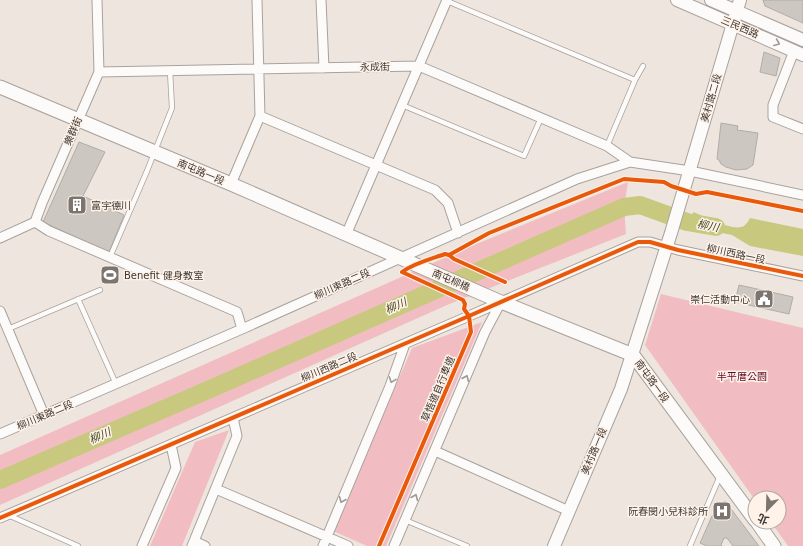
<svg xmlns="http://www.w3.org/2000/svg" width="803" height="546" font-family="'DejaVu Sans','Noto Sans TC',sans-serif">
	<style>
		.green { fill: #f2bdc2 }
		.water { fill: #c8c87f }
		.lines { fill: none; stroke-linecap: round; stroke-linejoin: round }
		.river { stroke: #c8c87f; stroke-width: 18 }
		.building { fill: #cdc7c1; stroke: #b2aca6 }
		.service-casing { stroke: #a8a29d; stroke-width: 6 }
		.minor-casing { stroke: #a8a29d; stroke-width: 11 }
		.tertiary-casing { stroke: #a8a29d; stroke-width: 14 }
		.secondary-casing { stroke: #a8a29d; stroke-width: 15 }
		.service { stroke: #fcfbfa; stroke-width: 4.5 }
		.minor { stroke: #fcfbfa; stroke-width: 9 }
		.tertiary { stroke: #fcfbfa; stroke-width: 12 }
		.secondary { stroke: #fcfbfa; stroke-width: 13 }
		.cycleway-casing { stroke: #fef2e9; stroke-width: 6 }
		.cycleway { stroke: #e8590c; stroke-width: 4 }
		.oneway { stroke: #9d9a96 }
		.labels { text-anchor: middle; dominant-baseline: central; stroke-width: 3; stroke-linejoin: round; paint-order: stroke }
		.street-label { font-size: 10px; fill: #3e3833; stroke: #fef2e9 }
		.poi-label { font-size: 10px; fill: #3e3833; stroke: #fef2e9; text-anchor: start }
		.park-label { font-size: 10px; fill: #640627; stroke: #fef2e9 }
		.water-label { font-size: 11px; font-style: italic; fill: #45471d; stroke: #fef2e9 }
	</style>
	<rect width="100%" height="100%" fill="#eee5de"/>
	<path class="green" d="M 628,182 L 624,207 L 626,234 L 447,305 L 0,505 L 0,455 L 469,247 Z
		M 661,294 L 803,328 L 803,546 L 788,546 L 771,522 L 779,522 L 779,498 L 755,498 L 755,500 L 645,345 Z
		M 482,322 L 386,546 L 367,546 L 333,531 L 412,348 Z
		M 229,430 L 182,546 L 150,546 L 195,442 Z"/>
	<path class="water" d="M 693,212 C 706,217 733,232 744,226 C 746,224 749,221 750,218 L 803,229 L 803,256 L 750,246 L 732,235 L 692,227 Z"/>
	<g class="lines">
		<path class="river" d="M 0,480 L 224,383 L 624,207 L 640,205 L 687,222 L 716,227"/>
	</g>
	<path class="building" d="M 763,0 L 803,0 L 803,23 L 765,6 Z
		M 764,52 L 780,58 L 776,76 L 760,72 Z
		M 721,123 L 738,126 L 737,130 L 758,133 L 753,165 L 747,169 L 736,170 L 726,167 L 721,164 L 719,160 L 717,159 Z
		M 79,142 L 105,152 L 83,196 L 124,215 L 109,252 L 43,222 Z
		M 739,285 L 793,297 L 789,314 L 735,302 Z
		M 725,501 L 759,546 L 733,546 L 727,538 L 724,538 L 721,545 L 722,546 L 707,546 L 700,543 L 712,516 L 715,513 L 713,510 Z"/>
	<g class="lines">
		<defs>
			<path id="service" d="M 447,1 L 635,80
				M 402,105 L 524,156 L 541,118
				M 607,146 L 635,80 L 643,66
				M 110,257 L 147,171 L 172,108 L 170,71
				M 78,299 L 116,384
				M 8,329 L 100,290
				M 8,515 L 78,546
				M 405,520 L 467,546
				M 690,546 L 720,476"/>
			<path id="minor" d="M 321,0 L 324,68
				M 794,51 L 773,105 L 773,117 L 803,129
				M 99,72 L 419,66 L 593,140 L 607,146 L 630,162
				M 260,116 L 435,190 L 448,203 L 458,233
				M 231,184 L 260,116 L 257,0
				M 35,222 L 49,231 L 237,312 L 242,329
				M 346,235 L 447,0
				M 0,238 L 35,222 L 42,203 L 99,72 L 97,0
				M 0,311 L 44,415
				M 0,434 L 242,329 L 577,179 L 630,162 L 690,171 L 803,195
				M 435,451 L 569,511
				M 216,489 L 348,546
				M 0,518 L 469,316 L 638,242 L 650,242 L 678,250 L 803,276
				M 194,541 L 205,546
				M 142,546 L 176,468 L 171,445
				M 192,546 L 237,436 L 233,418
				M 323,546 L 390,386 L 405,344
				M 394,546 L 485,332 L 501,302"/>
			<path id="tertiary" d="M 677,0 L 803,55
				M 711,0 L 803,40
				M 554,546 L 621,389 L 671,233 L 740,0"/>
			<path id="secondary" d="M 0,87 L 231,184 L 501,302 L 633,355 L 755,520
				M 757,522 L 774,546"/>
		</defs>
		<use href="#service" class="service-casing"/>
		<use href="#minor" class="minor-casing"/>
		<use href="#tertiary" class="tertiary-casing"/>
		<use href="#secondary" class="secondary-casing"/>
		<use href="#service" class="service"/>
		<use href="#minor" class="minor"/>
		<use href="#tertiary" class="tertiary"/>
		<use href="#secondary" class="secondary"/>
		<defs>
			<path id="cycleway" d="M 449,255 L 454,259 L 505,282
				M 0,518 L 469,316 L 638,242 L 650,242 L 678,250 L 803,276
				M 379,546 L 471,332 L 469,316 L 464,309 L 465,304 L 463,300 L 402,272 C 414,263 431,259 445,254 L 449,255 L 489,233 L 624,179 L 664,182 L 671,186 L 696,194 L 707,192 L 803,211"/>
		</defs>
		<use href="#cycleway" class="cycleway-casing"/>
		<use href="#cycleway" class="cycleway"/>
	</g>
	<defs><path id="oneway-chevron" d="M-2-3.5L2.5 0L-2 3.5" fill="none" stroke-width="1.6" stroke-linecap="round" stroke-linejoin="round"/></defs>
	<g class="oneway">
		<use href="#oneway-chevron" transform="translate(777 43) rotate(23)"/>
		<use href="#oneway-chevron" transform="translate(466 378) rotate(-67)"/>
		<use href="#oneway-chevron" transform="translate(392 380) rotate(110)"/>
		<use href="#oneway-chevron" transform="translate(415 497) rotate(-67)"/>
		<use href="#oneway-chevron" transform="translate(342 500) rotate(113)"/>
	</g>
	<defs>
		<symbol id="building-square" viewBox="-11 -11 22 22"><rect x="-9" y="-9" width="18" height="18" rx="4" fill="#7c756f" stroke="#fef2e9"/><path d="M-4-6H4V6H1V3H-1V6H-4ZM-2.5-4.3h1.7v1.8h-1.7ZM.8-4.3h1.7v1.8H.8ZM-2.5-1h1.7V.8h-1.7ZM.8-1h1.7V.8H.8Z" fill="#fff"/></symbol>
		<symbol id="stadium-square" viewBox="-11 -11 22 22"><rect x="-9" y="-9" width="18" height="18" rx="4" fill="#7c756f" stroke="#fef2e9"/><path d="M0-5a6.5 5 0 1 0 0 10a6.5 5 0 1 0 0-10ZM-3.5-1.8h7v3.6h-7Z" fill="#fff"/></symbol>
		<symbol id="civic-square" viewBox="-11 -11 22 22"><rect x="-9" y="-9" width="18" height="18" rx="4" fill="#7c756f" stroke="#fef2e9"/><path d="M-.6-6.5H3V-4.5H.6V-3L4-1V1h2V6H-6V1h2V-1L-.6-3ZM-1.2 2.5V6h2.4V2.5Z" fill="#fff"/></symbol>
		<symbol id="hospital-square" viewBox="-11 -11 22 22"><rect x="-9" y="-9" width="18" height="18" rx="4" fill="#7c756f" stroke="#fef2e9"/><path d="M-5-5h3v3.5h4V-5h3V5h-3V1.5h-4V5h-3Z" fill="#fff"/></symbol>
	</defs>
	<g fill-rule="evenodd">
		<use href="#building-square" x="66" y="194" width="22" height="22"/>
		<use href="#stadium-square" x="99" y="264" width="22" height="22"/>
		<use href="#civic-square" x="753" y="288" width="22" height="22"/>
		<use href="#hospital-square" x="711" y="500" width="22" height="22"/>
	</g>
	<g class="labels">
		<g class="street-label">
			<text transform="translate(740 27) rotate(23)">三民西路</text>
			<text transform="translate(375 67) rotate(-1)">永成街</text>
			<text transform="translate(711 98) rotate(-74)">美村路二段</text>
			<text transform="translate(73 131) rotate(-67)">樂群街</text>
			<text transform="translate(201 172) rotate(23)">南屯路一段</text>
			<text transform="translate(736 254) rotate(12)">柳川西路一段</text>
			<text transform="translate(451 280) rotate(23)">南屯柳橋</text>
			<text transform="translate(342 284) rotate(-24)">柳川東路二段</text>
			<text transform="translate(329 367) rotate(-23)">柳川西路二段</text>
			<text transform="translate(652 381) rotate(54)">南屯路一段</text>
			<text transform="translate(438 389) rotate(-67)">草悟道自行車道</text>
			<text transform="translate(45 415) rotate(-23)">柳川東路二段</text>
			<text transform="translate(594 451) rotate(-67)">美村路一段</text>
		</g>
		<g class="poi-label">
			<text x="91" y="205">富宇德川</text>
			<text x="124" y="275">Benefit 健身教室</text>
			<text x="750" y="299" text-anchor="end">崇仁活動中心</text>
			<text x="708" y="511" text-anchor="end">阮春閔小兒科診所</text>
		</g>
		<g class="park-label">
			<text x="742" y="376">半平厝公園</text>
		</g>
		<g class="water-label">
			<text transform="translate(708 226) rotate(11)">柳川</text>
			<text transform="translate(396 306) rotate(-24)">柳川</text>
			<text transform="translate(100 436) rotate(-24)">柳川</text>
		</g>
	</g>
	<g transform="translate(767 510) rotate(203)"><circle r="19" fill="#fef2e9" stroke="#b1a8a0"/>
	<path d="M0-3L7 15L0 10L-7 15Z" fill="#7c756f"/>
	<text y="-6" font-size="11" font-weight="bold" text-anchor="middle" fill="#3e3833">北</text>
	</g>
</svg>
